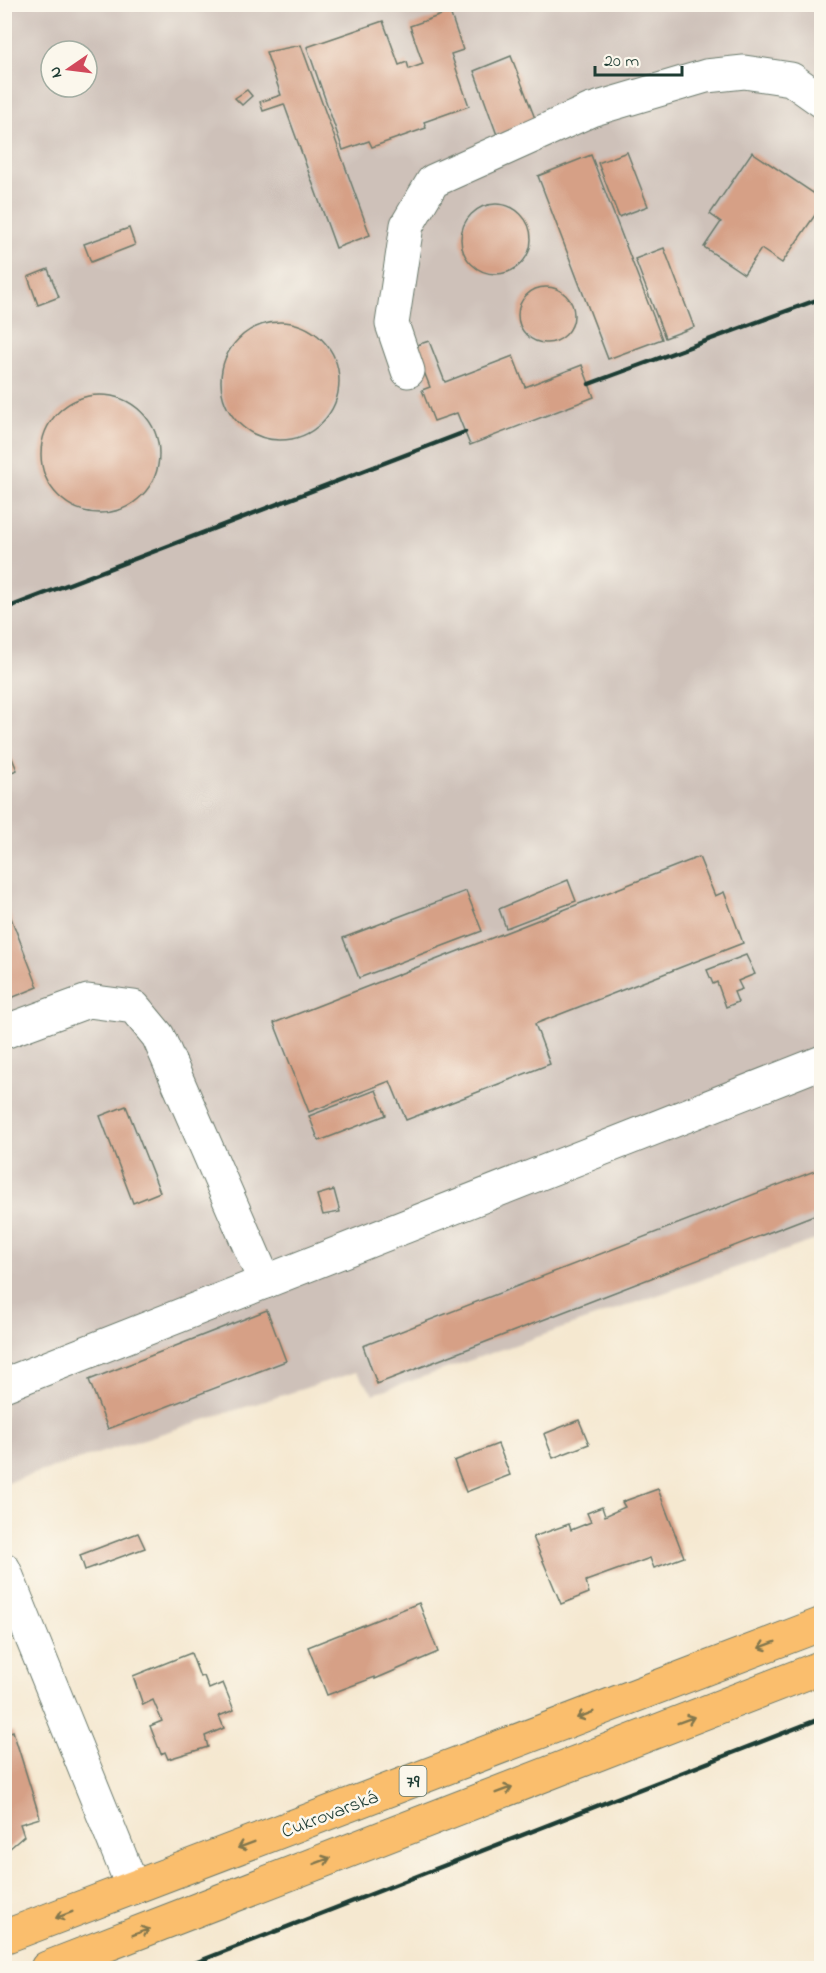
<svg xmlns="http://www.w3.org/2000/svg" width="826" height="1973" viewBox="0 0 826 1973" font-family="'Indie Flower',sans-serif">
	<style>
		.industrial { fill: #cec1b9; fill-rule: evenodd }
		.building { fill: #d6a086 }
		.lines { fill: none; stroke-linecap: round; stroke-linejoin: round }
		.minor-casing { stroke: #6a796b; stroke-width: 35 }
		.major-casing { stroke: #6a796b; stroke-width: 35 }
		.minor { stroke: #fff; stroke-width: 33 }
		.major { stroke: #fabe6d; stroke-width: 33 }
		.rail { stroke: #1f3d34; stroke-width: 4.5 }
		.oneway { stroke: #82774e }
		.labels { text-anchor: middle; stroke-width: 5; stroke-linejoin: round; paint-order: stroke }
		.shield { fill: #fbf7ec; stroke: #61756b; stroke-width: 1.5 }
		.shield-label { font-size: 18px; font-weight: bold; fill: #1f3d34 }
		.street-label { font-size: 20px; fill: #1f3d34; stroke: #fbf7ec }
	</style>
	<rect width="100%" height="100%" fill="#fbf7ec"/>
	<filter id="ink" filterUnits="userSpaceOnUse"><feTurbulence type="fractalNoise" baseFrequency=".0167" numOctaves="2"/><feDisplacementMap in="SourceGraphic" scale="12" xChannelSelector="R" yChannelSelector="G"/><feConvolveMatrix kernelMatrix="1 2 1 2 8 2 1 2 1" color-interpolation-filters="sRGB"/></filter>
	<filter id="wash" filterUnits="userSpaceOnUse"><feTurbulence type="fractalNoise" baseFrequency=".008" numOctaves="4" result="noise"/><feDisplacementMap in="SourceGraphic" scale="24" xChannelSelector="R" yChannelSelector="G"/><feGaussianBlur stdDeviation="1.35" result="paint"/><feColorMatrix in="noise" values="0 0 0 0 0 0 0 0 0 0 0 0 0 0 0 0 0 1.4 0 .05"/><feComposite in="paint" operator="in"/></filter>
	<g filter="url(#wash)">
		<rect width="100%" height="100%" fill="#f5e8d0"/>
		<path class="industrial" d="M5,5H821V1238L374,1394L356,1372L5,1483ZM51,51H87V87H51Z"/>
		<g id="blocks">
			<g class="building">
				<path d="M450,12L463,50L451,54L469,106L424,122L426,128L372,147L369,141L343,150L307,47L383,21L399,65L407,62L409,69L423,64L410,26Z"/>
				<path d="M301,45L370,235L336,248L284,104L263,111L260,102L281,95L266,52Z"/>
				<path d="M511,56L536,121L497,135L474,71Z"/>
				<path d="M247,90L252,96L242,105L235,98Z"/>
				<path d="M627,152L648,206L619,217L598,163Z"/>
				<path d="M752,152L822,199V205L782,263L761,249L744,274L704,247L721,222L710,214Z"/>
				<path d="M591,155L662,339L608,359L538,176Z"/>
				<circle cx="496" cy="239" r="35"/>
				<path d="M129,228L135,245L91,262L84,244Z"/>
				<path d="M664,248L694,327L665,338L635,259Z"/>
				<path d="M48,269L59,297L38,305L28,277Z"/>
				<circle cx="546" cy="315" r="28"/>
				<circle cx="280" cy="381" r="59"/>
				<path d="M429,341L445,382L513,356L525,387L582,365L594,397L470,445L457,413L434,421L422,390L430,387L414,346Z"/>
				<circle cx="100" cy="454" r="59"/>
				<path d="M4,739L17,770L4,775Z"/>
				<path d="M699,857L715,896L724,892L743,943L535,1024L550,1064L406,1120L390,1081L309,1112L274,1023Z"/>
				<path d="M568,880L576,901L506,928L499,909Z"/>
				<path d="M466,891L482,931L359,978L343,938Z"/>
				<path d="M4,900L38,987L4,1001Z"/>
				<path d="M746,955L755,974L738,981L742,989L734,992L738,1002L726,1007L717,982L713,984L707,970Z"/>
				<path d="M376,1090L386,1115L319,1141L309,1116Z"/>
				<path d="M126,1106L160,1192L133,1203L100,1116Z"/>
				<path d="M822,1168V1212L377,1384L363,1346Z"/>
				<path d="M334,1190L340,1212L323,1215L317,1195Z"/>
				<path d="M267,1310L286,1361L108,1429L89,1380Z"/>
				<path d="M579,1420L589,1444L553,1458L544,1434Z"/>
				<path d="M498,1444L510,1475L466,1492L454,1461Z"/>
				<path d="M658,1489L684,1557L654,1568L650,1558L586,1581L589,1593L561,1604L533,1537L569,1524L571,1530L591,1522L587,1513L602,1507L605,1516L625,1507L622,1502Z"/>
				<path d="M138,1533L145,1548L85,1570L80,1555Z"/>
				<path d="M419,1603L438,1652L375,1679V1677L327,1695L308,1647Z"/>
				<path d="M191,1653L200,1677L204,1676L209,1689L223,1683L234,1710L219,1716L224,1728L205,1736L208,1747L168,1759L165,1752L161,1754L150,1726L162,1721L153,1700L143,1705L133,1676Z"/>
				<path d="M13,1731L40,1818L20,1824L24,1836L9,1849L4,1848V1745L8,1744L5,1734Z"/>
			</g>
		</g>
	</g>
	<g filter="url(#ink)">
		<use href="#blocks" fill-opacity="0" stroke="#6a796b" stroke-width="1.5"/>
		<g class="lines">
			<g class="minor-casing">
				<g id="minor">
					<path d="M408,371L392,324L407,225L433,181L591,110L706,76L744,72L791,79L822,101"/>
					<path d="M4,1032L88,1001L134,1007L158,1036L265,1282"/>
					<path d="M4,1385L822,1062"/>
					<path d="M4,1569L133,1888"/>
				</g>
			</g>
			<g class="major-casing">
				<g id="major">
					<path d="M4,1937L822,1624"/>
					<path d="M47,1968L822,1667"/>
				</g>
			</g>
			<use href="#minor" class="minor"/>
			<use href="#major" class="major"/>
			<g class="rail">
				<path d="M589,384L822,298"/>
				<path d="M4,609L465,432"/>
				<path d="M182,1968L822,1718"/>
			</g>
		</g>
		<defs><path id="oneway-shaft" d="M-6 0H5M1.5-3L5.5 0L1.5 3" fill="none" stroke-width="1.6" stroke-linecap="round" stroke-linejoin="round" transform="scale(1.5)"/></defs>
		<g class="oneway">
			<use href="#oneway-shaft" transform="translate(767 1645) rotate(159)"/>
			<use href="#oneway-shaft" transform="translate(585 1715) rotate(159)"/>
			<use href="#oneway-shaft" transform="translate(686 1720) rotate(-21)"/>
			<use href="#oneway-shaft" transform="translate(504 1790) rotate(-21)"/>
			<use href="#oneway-shaft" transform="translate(246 1845) rotate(159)"/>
			<use href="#oneway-shaft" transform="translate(322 1861) rotate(-21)"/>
			<use href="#oneway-shaft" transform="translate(64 1915) rotate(159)"/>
			<use href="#oneway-shaft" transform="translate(141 1932) rotate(-21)"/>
		</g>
	</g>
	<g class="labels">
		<rect class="shield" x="399.5" y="1766" width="27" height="30" rx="4.5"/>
		<g class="shield-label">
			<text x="413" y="1787">79</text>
		</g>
		<g class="street-label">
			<text transform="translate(329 1813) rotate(-21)" y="7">Cukrovarská</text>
		</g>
	</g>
	<rect width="826" height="1973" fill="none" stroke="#fbf7ec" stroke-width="24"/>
	<g transform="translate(69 69) rotate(256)"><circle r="28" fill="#fbf7ec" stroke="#a3ada2" stroke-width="1.5"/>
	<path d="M0-4.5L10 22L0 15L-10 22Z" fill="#d1495b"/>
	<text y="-9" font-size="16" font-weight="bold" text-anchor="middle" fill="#1f3d34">N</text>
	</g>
	<path d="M595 66v9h87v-9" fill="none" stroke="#1f3d34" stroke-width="3"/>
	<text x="604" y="66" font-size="18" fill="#1f3d34" stroke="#fbf7ec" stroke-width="4.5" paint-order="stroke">20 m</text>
</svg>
